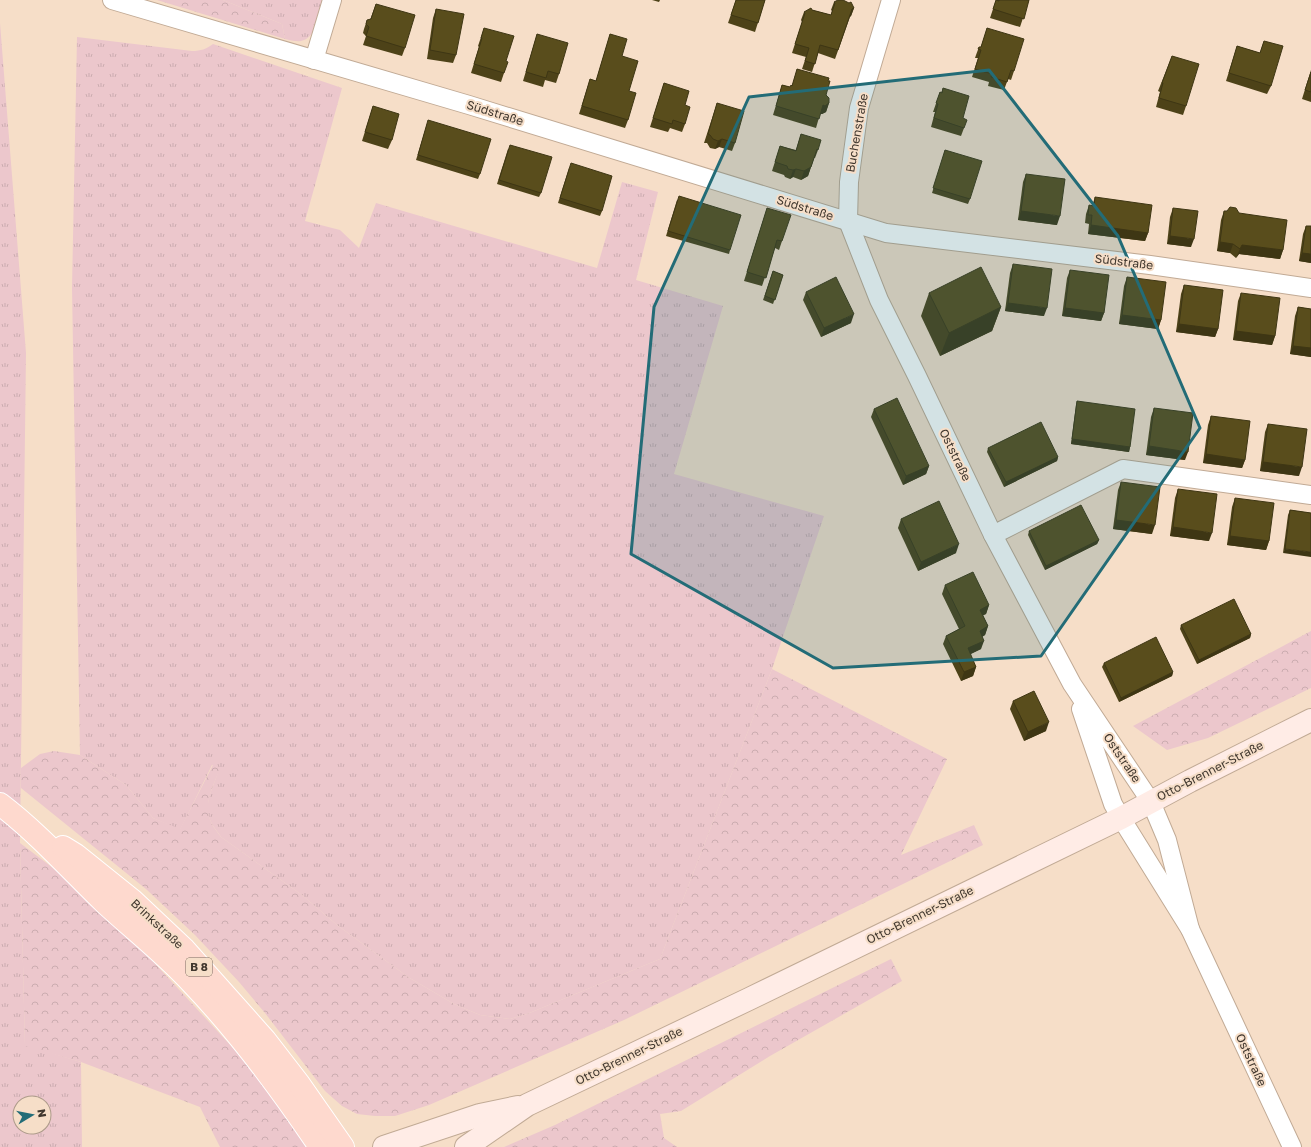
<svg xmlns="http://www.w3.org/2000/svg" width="1311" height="1147" viewBox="0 0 1311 1147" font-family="'Golos Text',sans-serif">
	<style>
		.grass { fill: url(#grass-tufts); fill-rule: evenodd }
		.forest { fill: url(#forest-crowns) }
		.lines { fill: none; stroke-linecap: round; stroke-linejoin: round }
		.street-casing { stroke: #c1aa95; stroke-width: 20 }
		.secondary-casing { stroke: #c1aa95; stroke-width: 24 }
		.primary-casing { stroke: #fff; stroke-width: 24 }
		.street { stroke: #fff; stroke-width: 18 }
		.secondary { stroke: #ffece6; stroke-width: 22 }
		.primary { stroke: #fed9ce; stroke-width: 22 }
		.wall { fill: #4d4218 }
		.shaded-wall { fill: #3e3614 }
		.building { fill: #594d1c; stroke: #3e3614 }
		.marked { fill: #236c77; fill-opacity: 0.2; stroke: #236c77; stroke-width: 3; stroke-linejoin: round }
		.labels { text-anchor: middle; stroke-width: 4; stroke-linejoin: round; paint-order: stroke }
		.shield { fill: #f6dec8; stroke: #77695c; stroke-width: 1 }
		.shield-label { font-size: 11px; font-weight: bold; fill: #40372e }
		.street-label { font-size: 12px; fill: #40372e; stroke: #f6dec8 }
	</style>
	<defs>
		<pattern id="grass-tufts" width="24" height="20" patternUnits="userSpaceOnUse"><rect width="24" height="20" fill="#ecc7cc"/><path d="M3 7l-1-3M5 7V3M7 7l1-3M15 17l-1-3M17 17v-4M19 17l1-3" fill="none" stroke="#cbacb0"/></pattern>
		<pattern id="forest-crowns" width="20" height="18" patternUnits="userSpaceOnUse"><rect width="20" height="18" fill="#ecc7cc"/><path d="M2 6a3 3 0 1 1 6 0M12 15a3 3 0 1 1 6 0" fill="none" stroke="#cbacb0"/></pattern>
	</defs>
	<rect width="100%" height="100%" fill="#f6dec8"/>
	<g class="grass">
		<path d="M223,0H327C322,12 315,39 301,41C296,42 290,40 285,39L282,24Z"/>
		<path d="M0,23L26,353L20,843L25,1045L81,1062L82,1147H0ZM20,1103H44V1127H20Z"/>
		<path d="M77,37L192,51C201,51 206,49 213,44L342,88L305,221L340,230L359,248L376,203L597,268L622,182L658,192L636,280L723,306L674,474L824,516L772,669L660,959L527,1014L510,1019L480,1015L454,1004L408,977L337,925L302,895L221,837C218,832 214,828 212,824C201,805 214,787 219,769L212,765L180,830L153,818L126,785L80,755L72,288Z"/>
	</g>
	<g class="forest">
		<path d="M157,0H223L282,24L285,39Z"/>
		<path d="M1311,631V688L1208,738L1167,750L1133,726Z"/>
		<path d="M772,669L947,759L901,855L974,825L983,845L624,1020L429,1105L395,1116H375L357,1114L342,1106L325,1091L265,1013L239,982L195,935L146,889L21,788V768L40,754L54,751L80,755L126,785L153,818L180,829L213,765L220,769C213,786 202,806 212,824C214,828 218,833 221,837L302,895L337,925L408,977L454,1004L480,1015L510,1019L527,1014L660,959Z"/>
		<path d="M20,843L98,902L245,1061L307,1147H220L200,1107L81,1062L25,1046Z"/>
		<path d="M891,959L902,981L770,1056L681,1111L660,1114L664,1138L677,1147H504L555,1125Z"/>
	</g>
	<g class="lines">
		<g class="street-casing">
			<g id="street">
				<path d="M112,0L469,105L886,233L1150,265L1311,288"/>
				<path d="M891,0L859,108L849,182L848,221L879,300L917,376L993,535L1072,684L1151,802L1167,840L1190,929"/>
				<path d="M314,60L332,0"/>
				<path d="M993,535L1123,469L1311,495"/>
				<path d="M1081,709L1113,804L1121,818L1190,929L1292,1147"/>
			</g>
		</g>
		<g class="secondary-casing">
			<g id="secondary">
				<path d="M384,1147L480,1115L518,1107"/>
				<path d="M466,1147L527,1105L749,999L1121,818L1190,781L1311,720"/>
			</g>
		</g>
		<g class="primary-casing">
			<g id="primary">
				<path d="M0,804C38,833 70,869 104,902C133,929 164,953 191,982C239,1032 281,1089 320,1147"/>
				<path d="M63,847L76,855L132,900L184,949L265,1040L299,1084L343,1147"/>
			</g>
		</g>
		<use href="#street" class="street"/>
		<use href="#secondary" class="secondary"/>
		<use href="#primary" class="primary"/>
	</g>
	<g class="wall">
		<path d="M652,0H660L659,2Z"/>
		<path d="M736,0H765L755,32L728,23Z"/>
		<path d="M996,0L998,1V0H1029L1020,27L990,18Z"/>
		<path d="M834,2L854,8L851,16L850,17L835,59L818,53L812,72L802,69L806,57L792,53L802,22L801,20L804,12L812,10L831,15L832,11L831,10Z"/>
		<path d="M376,4L405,48L402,56L363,45L366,36L363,33L364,29L367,20H370Z"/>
		<path d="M436,9L456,55L453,63L427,59L433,18Z"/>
		<path d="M484,28L506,61L504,73L501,82L471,73L479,47L478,46Z"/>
		<path d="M987,28L1014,71L1011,80L1008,79L1004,90L988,86L989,82L972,77L978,58H975L976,55L979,47H981Z"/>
		<path d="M537,34L559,74L556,83L545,80L543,87L523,81Z"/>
		<path d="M610,34L622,56L629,91L628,120L625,128L579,114L590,79L596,81Z"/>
		<path d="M1264,41L1271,86L1267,94L1226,81L1237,46L1260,53Z"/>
		<path d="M1172,56L1186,106L1183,115L1156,107L1160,92L1158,91Z"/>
		<path d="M797,69L828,81L826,95L829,103L826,112L822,114H820L816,128L773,115L782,85L790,87L792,86Z"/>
		<path d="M1311,70V102L1302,99Z"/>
		<path d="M664,83L685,105V124L682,132L670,128L668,132L650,127Z"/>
		<path d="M943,88L963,118L964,128L961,136L931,127L935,112H933L940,92L941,93Z"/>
		<path d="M717,103L735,143L732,151L719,147L715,149L710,148L707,143H704Z"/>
		<path d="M373,106L392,140L388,149L362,141Z"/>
		<path d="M427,124L480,174L478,179L416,160Z"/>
		<path d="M801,134L818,150L815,158H814L808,176L801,180L793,177L790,179L785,177L784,175L772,171L780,146L796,150Z"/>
		<path d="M508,149L541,193L539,197L497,184Z"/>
		<path d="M945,150L970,199L968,204L932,193Z"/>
		<path d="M569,168L602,211L600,216L558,203Z"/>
		<path d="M1026,174L1057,225L1018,220L1023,182Z"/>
		<path d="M1095,197L1148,233L1145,241L1088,234L1089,224L1085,223L1086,214L1089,205L1092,206Z"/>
		<path d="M677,200L730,250L729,254L666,236Z"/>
		<path d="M767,208L782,241L779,250L775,248L762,286L744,281Z"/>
		<path d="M1173,208L1191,247L1167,244L1170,217Z"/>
		<path d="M1224,211L1239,213L1283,250L1280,259L1239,254L1236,258L1230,253L1217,251L1221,220Z"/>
		<path d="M1306,226L1311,263L1299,261L1303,234Z"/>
		<path d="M1013,264L1044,316L1005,311L1010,273Z"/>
		<path d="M1070,270L1104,313L1101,321L1062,316L1067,278Z"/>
		<path d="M773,271L783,275L773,304L763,300Z"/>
		<path d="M1127,277L1161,320L1158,329L1119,324L1124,286Z"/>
		<path d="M1184,285L1218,329L1215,337L1176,332L1181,294Z"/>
		<path d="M806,292L851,323L821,337L803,300Z"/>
		<path d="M929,293L1001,307L992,331L940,356L921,316Z"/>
		<path d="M1241,293L1275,336L1272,345L1233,340L1238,301Z"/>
		<path d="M1298,307L1311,309V357L1290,354L1295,316Z"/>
		<path d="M1077,401L1130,447L1129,452L1071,444L1076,405Z"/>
		<path d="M1154,408L1185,460L1146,455L1151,417Z"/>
		<path d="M874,409L929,466L926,474L903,485L871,417Z"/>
		<path d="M1211,416L1245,460L1242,468L1203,463L1208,425Z"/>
		<path d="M1268,424L1299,476L1260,471L1265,432Z"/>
		<path d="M988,448L1058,457L1057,461L1004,487L987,452Z"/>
		<path d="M1121,482L1152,534L1113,529L1118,490Z"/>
		<path d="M1178,489L1209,541L1170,536L1175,498Z"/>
		<path d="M1235,498L1269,541L1266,550L1227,545L1232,507Z"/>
		<path d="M1290,510L1311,513L1283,553L1288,515Z"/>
		<path d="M901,519L956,553L918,571L898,528Z"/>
		<path d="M1029,531L1099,540L1097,544L1045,570L1028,535Z"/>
		<path d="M945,585L989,605L986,614L983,615L988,626L985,635L982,637L981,649L970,654L976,667L973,676L961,681L943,644L946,636L959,629L942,594Z"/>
		<path d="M1181,625L1251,634L1250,638L1197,664L1180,629Z"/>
		<path d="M1104,663L1173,672L1172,676L1119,702L1102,667Z"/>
		<path d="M1013,701L1046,731L1024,741L1010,709Z"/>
	</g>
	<g class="shaded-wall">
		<path d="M854,8L851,16L849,17L852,9Z"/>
		<path d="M829,103L826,112L822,114H820L823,105Z"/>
		<path d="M722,139L719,147L715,149L718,141Z"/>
		<path d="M811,167L808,176L801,180L804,171Z"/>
		<path d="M796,169L793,177L790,179L793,170Z"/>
		<path d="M1021,211L1060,216L1057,225L1018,220Z"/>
		<path d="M1091,225L1148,233L1145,241L1088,234Z"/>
		<path d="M1170,236L1194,239L1191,247L1167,244Z"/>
		<path d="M1220,242L1233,244L1230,253L1217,251Z"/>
		<path d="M1242,245L1283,250L1280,259L1239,254L1236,258L1240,249Z"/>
		<path d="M1302,253L1311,254V263L1299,261Z"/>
		<path d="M1008,303L1047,308L1044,316L1005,311Z"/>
		<path d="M1001,307L992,331L940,356L949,333Z"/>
		<path d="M1065,308L1104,313L1101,321L1062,316Z"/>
		<path d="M854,314L851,323L821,337L824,328Z"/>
		<path d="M1122,315L1161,320L1158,329L1119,324Z"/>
		<path d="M1179,324L1218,329L1215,337L1176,332Z"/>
		<path d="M1236,331L1275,336L1272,345L1233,340Z"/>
		<path d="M1293,346L1311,348V357L1290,354Z"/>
		<path d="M1072,439L1130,447L1129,452L1071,444Z"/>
		<path d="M1149,446L1188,452L1185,460L1146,455Z"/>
		<path d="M1206,454L1245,460L1242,468L1203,463Z"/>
		<path d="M1058,457L1057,461L1004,487L1006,482Z"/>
		<path d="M1263,462L1302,467L1299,476L1260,471Z"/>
		<path d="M929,466L926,474L903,485L906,476Z"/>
		<path d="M1116,520L1155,525L1152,534L1113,529Z"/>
		<path d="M1173,527L1212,533L1209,541L1170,536Z"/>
		<path d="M1230,536L1269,541L1266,550L1227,545Z"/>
		<path d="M1099,540L1097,544L1045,570L1046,566Z"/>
		<path d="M959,544L956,553L918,571L921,562Z"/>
		<path d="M1285,549L1311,552V557L1283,553Z"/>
		<path d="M989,605L986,614L977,618L980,610Z"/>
		<path d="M988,626L985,635L977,639L980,631Z"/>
		<path d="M1251,634L1250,638L1197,664L1199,660Z"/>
		<path d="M984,641L981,649L965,657L968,648Z"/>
		<path d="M976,667L973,676L961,681L964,672Z"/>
		<path d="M1173,672L1172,676L1119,702L1121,698Z"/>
		<path d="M1049,722L1046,731L1024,741L1028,732Z"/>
	</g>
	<g class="building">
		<path d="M736,0H765L758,23L731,15Z"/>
		<path d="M838,0H843L849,3L851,2L854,8L852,9L838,50L820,45L815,64L805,61L809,48L795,44L805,13L804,12L811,8L812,10L831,15L835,3L834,2Z"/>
		<path d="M996,0L999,1V0H1029L1024,19L993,9Z"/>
		<path d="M376,4L415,15L405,48L366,36L369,27L366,24L367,20L371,19Z"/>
		<path d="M436,9L464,14L456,55L430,50Z"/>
		<path d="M484,28L514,36L506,61L508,62L504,73L474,64L482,38H481Z"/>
		<path d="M987,28L1024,39L1014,71L1011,70L1007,82L991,77L992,74L975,69L981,50L978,49L979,47H981Z"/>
		<path d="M537,34L568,43L559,74L548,71L546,78L526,72Z"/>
		<path d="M610,34L627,39L622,56L638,61L629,91L636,93L628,120L582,106L590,79L596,81Z"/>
		<path d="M1264,41L1283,46L1271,86L1229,73L1237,46L1260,53Z"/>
		<path d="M1172,56L1199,64L1186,106L1159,98L1163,83H1162Z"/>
		<path d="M797,69L829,78L828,81H830L826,95L829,98V103L825,106L823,105L819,119L776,106L782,85L790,87L791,85L792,86Z"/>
		<path d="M1311,72V92L1305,90Z"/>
		<path d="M664,83L689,91L685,105L690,107L685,124L673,120L672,124L653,118Z"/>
		<path d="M943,88L969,96L963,118L967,120L964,128L934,118L938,104L936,103L940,92L942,93Z"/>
		<path d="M717,103L744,111L735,143L722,139L718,141L713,139L710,135L708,134Z"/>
		<path d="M373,106L399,114L392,140L365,132Z"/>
		<path d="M428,120L491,139L480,174L418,155Z"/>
		<path d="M801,134L821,140L818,150L817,149L811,167L804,171L796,169L793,170L788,169L787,166L775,162L780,146L796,151Z"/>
		<path d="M510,145L552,157L541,193L499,180Z"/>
		<path d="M945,150L982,161L970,199L933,188Z"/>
		<path d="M571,163L612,176L602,211L560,198Z"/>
		<path d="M1026,174L1065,179L1060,216L1021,211Z"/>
		<path d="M679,196L741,215L730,250L668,231Z"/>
		<path d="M1095,197L1152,205L1148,233L1091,225L1092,215H1088L1089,205L1094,206Z"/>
		<path d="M1230,207L1236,208L1239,213L1287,220L1283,250L1242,245L1240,249L1233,244L1220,242L1224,211H1227Z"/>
		<path d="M767,208L791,215L782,241L777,240L766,278L747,272Z"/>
		<path d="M1173,208L1198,211L1194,239L1170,236Z"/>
		<path d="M1306,226H1311V254L1302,253Z"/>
		<path d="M1013,264L1052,269L1047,308L1008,303Z"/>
		<path d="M981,267L1001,307L949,333L929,293Z"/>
		<path d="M1070,270L1109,275L1104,313L1065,308Z"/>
		<path d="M773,271L783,275L775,300L765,296Z"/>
		<path d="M836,277L854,314L824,328L806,292Z"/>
		<path d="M1127,277L1166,282L1161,320L1122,315Z"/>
		<path d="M1184,285L1223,290L1218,329L1179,324Z"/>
		<path d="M1241,293L1280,298L1275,336L1236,331Z"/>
		<path d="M1298,307L1311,309V348L1293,346Z"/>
		<path d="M897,398L929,466L906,476L874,409Z"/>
		<path d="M1077,401L1135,409L1130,447L1072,439Z"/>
		<path d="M1154,408L1193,413L1188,452L1149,446Z"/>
		<path d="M1211,416L1250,421L1245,460L1206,454Z"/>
		<path d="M1041,422L1058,457L1006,482L988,448Z"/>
		<path d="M1268,424L1307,429L1302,467L1263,462Z"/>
		<path d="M1121,482L1160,487L1155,525L1116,520Z"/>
		<path d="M1178,489L1217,494L1212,533L1173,527Z"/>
		<path d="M1235,498L1274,503L1269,541L1230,536Z"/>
		<path d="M939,501L959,544L921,562L901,519Z"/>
		<path d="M1081,505L1099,540L1046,566L1029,531Z"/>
		<path d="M1290,510L1311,513V552L1285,549Z"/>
		<path d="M973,572L989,605L980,610L988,626L980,631L984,641L968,648L976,667L964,672L946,636L965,626L945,585Z"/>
		<path d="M1234,599L1251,634L1199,660L1181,625Z"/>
		<path d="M1156,637L1173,672L1121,698L1104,663Z"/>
		<path d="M1034,691L1049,722L1028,732L1013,701Z"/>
	</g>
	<path class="marked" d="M989,70L1118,236L1200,428L1041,656L833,668L631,554L654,307L749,97Z"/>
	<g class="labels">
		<rect class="shield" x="186" y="958" width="26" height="18" rx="3"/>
		<g class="shield-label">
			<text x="199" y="971">B 8</text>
		</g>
		<g class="street-label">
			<text transform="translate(495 113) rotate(17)" y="4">Südstraße</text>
			<text transform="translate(857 133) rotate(-80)" y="4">Buchenstraße</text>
			<text transform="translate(805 208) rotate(17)" y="4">Südstraße</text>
			<text transform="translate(1124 262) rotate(7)" y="4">Südstraße</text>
			<text transform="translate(955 455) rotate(64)" y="4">Oststraße</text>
			<text transform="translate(1122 758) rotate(56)" y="4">Oststraße</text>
			<text transform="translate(1210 771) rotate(-27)" y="4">Otto-Brenner-Straße</text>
			<text transform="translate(920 915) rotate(-26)" y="4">Otto-Brenner-Straße</text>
			<text transform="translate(157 924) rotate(43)" y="4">Brinkstraße</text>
			<text transform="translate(629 1056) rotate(-26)" y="4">Otto-Brenner-Straße</text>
			<text transform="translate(1251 1060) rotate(65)" y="4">Oststraße</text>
		</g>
	</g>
	<g transform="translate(32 1115) rotate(80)"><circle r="19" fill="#f6dec8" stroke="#ad9b8a"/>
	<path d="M0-3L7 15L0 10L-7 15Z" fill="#236c77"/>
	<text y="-6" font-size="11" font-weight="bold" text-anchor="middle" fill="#40372e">N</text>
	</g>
</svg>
